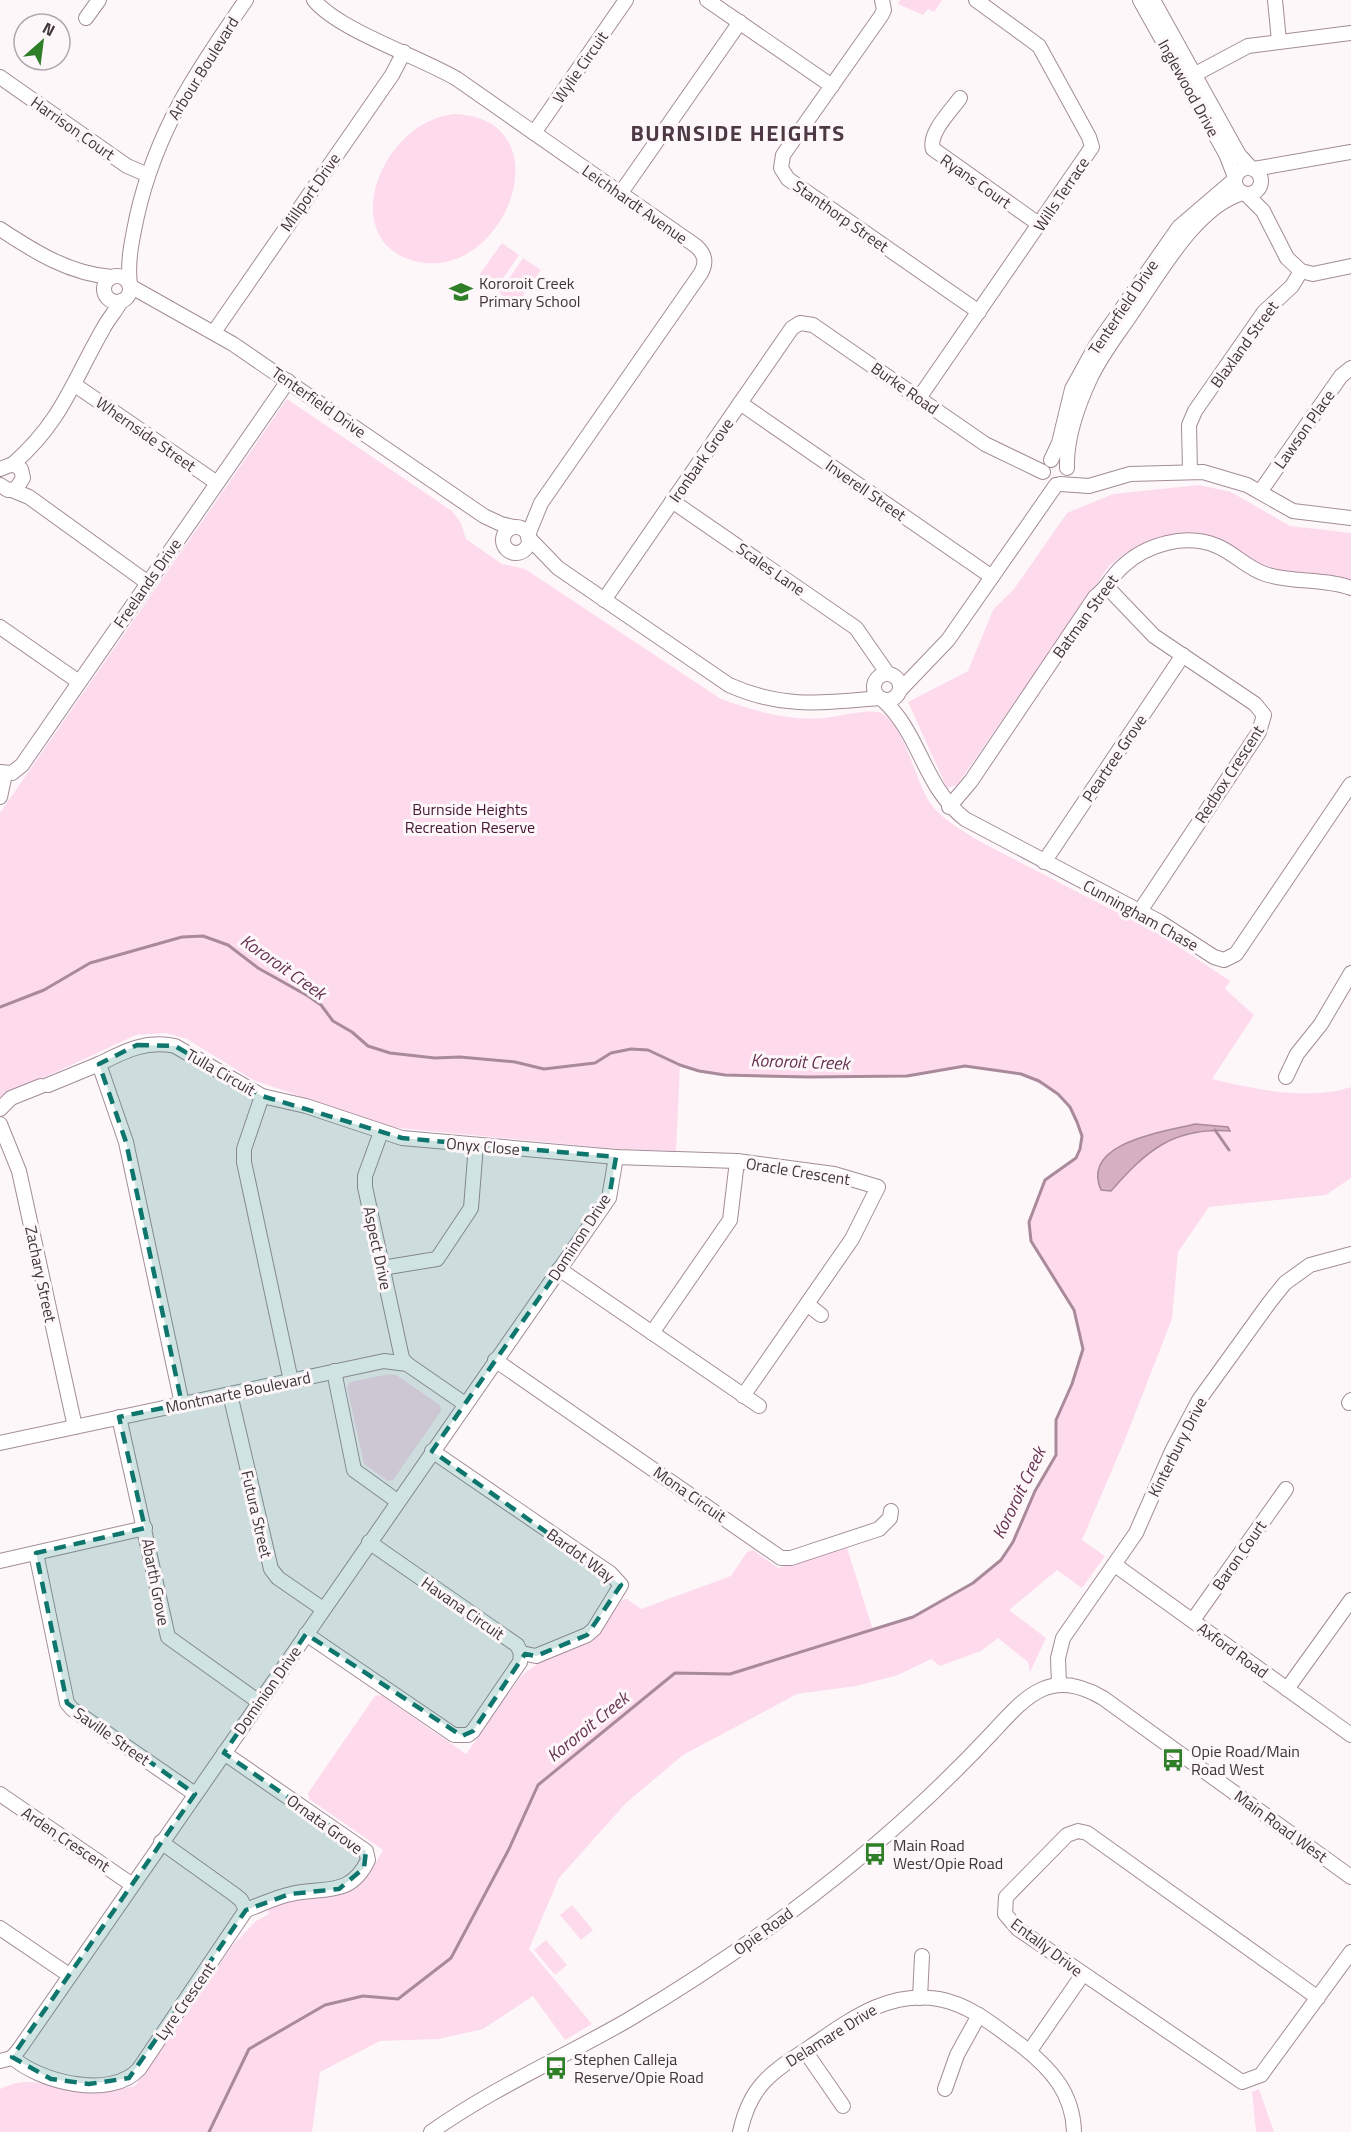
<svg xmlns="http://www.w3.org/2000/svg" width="1351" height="2132" viewBox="0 0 1351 2132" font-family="'Titillium Web',sans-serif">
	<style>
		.green { fill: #fddbed }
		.water { fill: #d6afc3; stroke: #a98a9a; stroke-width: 1.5 }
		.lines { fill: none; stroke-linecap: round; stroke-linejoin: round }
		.stream { stroke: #a98a9a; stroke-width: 3 }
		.minor-casing { stroke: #a38c98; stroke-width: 16 }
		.minor { stroke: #fff; stroke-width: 14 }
		.marked { fill: #0f766e; fill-opacity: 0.2; stroke: #0f766e; stroke-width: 4.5; stroke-dasharray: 12 8; stroke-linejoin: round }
		.labels { text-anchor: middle; stroke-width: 6; stroke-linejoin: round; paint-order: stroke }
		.street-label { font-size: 16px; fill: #40353b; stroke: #fdf7fa }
		.poi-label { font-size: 16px; fill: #40353b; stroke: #fdf7fa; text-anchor: start }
		.park-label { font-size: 16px; fill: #471734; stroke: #fdf7fa }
		.water-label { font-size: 18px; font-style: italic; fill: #673452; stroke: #fdf7fa }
		.district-label { font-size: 22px; font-weight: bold; letter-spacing: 1.5px; fill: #4d3943; stroke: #fdf7fa }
	</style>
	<rect width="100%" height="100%" fill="#fdf7fa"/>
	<g class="green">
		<path d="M900,0H942L934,12L928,9L923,15L898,4Z"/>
		<path d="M454,114C563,118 510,271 426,263C333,253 375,123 454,114Z"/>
		<path d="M502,243L519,255L495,290L477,278Z"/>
		<path d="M523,258L541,270L516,305L499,293Z"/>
		<path d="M287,399L452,511L461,523L466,539L502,564L525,569L721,699C754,711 789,721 824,718C838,717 873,707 883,714C905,728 915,780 930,803C941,819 961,829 977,840L1163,936L1230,981L1225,989L1254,1015L1212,1079C1253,1089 1309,1101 1351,1087V1178L1326,1195L1209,1207L1178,1252L1172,1319L1124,1442L1082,1540L1105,1556L1082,1588L1057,1570L1009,1610L1046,1638L1030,1672L1028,1662L998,1638L981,1651L940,1666L931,1659L898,1675L856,1686L797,1694L683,1755L626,1803L559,1878L529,1949L592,2024L565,2040L533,1996L483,2029L438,2039L380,2041L320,2072L312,2132H0V2089C33,2073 49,2089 83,2091C101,2092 118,2090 135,2086L233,1945L256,1921L269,1914L267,1908C293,1898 341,1898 358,1885C369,1877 376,1862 383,1850L309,1799L308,1793L375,1696L381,1695L466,1754L521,1676L537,1664L596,1637L622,1600L627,1599L641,1609L731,1576L747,1552L753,1550L778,1568L847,1548L873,1630L913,1617L961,1591L1001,1560L1013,1542L1035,1491L1056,1455V1420L1072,1384L1083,1349L1074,1310L1031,1241L1029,1222L1045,1180L1076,1158L1082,1135L1070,1107L1058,1094L1021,1074L965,1066L907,1076L809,1077L725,1075L680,1066L676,1151L618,1149L388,1127L253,1080L187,1039L165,1033L136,1035L0,1098V813Z"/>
		<path d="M1199,485L1231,492L1290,526L1351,533V584C1323,580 1292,578 1265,569C1198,547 1174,511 1109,566L957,785L947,788L908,702L968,671L993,610L1014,589L1067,513L1113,494Z"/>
		<path d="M389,1374L396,1375L440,1405L441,1411L393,1480L388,1481L364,1464L347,1387L350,1382Z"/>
		<path d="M572,1905L593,1930L581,1940L560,1915Z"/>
		<path d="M546,1940L567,1965L555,1975L534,1950Z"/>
		<path d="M1259,2089L1274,2132H1256L1252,2092Z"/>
	</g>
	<path class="water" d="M1195,1124L1228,1127L1230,1131C1173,1127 1146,1151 1111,1191L1101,1190C1080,1142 1165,1132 1195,1124Z"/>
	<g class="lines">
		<g class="stream">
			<path d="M0,1007L44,990L90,963L182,937L203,936L228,945L258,968L308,996L321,1005L333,1021L352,1032L368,1046L390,1053L435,1058L460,1057L515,1062L544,1069L595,1063L611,1053L631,1049L648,1050L680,1065L699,1071L725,1075L809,1077L907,1076L965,1066L1021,1074L1039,1081L1058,1094L1070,1107L1077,1122L1082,1136L1080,1149L1076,1158L1045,1180L1029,1222L1031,1241L1074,1310L1083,1349L1072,1384L1056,1420V1455L1035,1491L1013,1542L1001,1560L973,1583L913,1617L730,1674L675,1673L538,1785L509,1849L451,1958L398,1999L363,1996L325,2005L249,2049L209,2132"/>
			<path d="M1215,1130L1229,1150"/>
		</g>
		<g class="minor-casing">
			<g id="minor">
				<path d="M314,0C338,30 420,57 457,79L696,246C705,254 707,262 701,273L541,503L528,535"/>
				<path d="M707,0L832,86"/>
				<path d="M882,0L884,10L881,16L783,155L781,168L788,179L979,312"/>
				<path d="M1140,0L1226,154L1235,177"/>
				<path d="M1153,0L1239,155L1251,168"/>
				<path d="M1275,0L1279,41"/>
				<path d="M86,18L99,0"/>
				<path d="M0,77L127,166L148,175"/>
				<path d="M1188,78L1248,46L1351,33"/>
				<path d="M960,98C951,111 928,133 933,149L1040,225"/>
				<path d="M534,133L626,0"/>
				<circle cx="1248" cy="181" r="13"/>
				<path d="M1254,169L1351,152"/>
				<path d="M620,194L740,22"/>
				<path d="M1246,194L1263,211L1287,258L1301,271L1313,274L1351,266"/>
				<path d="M0,229C35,252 70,274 112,277"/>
				<circle cx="117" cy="289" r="13"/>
				<path d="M130,285C127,261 132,240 137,216C156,131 197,70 246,0"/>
				<path d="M130,286L233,344L484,516L501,524L514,527"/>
				<path d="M214,332L392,75L404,52"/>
				<path d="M75,385L217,483"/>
				<path d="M919,398L1092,147L1089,137L1039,46L976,0"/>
				<path d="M740,403L992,577"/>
				<path d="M1051,460L1059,443L1072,389L1095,347L1179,227L1235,179"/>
				<path d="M13,464C62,421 72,383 103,329C108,319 116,311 121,301"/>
				<path d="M1067,468C1066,439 1078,405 1090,379C1101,355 1118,334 1132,313C1159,275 1196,206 1243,193"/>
				<path d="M0,469L13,464L21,469L23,478L16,489L8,490L0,485"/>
				<path d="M1190,472L1189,425L1195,411L1264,312L1292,286L1301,271"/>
				<path d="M1060,484L1089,486L1130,474L1203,472L1247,485L1293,511L1351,518"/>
				<path d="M12,490L29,497L148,583"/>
				<path d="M1260,492L1341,376L1351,368"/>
				<path d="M672,501L856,628L888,674"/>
				<circle cx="516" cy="540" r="13"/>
				<path d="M528,537L558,568L729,685C783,709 823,703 879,698"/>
				<path d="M1108,588L1154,636L1255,704L1264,715L1259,732L1140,911"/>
				<path d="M604,600L792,328L800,323L813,325L985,444L1043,472"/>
				<path d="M0,627L79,682"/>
				<circle cx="887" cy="687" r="13"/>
				<path d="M900,690L948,640L1056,485"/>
				<path d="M883,700C921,735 923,786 965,819L1160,922L1214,957L1224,960L1236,954L1351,784"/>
				<path d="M0,772L12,773L22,765L288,381"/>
				<path d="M0,797L5,774"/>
				<path d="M949,807L971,781L1095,597C1109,586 1111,577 1122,567C1146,544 1186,533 1217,546C1234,553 1247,568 1265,574C1292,583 1324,578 1351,588"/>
				<path d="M1044,862L1183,655"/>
				<path d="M1286,1077L1297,1054L1321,1024L1351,973"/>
				<path d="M48,1085L99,1064"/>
				<path d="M262,1096L306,1106L402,1138L616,1157L674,1159"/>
				<path d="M0,1109L11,1098L41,1086"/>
				<path d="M0,1124L19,1171L75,1427"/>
				<path d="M381,1132L365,1176V1187L402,1358L407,1364"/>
				<path d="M677,1159L737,1161"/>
				<path d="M382,1268L437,1259L471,1208L476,1145"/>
				<path d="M559,1269L759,1406"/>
				<path d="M807,1304L821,1315"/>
				<path d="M652,1333L730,1220L737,1161L834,1174L878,1187L852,1239L743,1396"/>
				<path d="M495,1360L781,1558H791L879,1529L890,1518L891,1511"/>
				<path d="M334,1371L354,1470L397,1501"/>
				<path d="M230,1394L271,1569L278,1578L323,1609"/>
				<path d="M1349,1403L1351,1400"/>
				<path d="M182,1404L126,1142L99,1064C125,1051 145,1040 175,1046L262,1096L244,1149V1162L291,1381"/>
				<path d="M119,1417L168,1637L259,1702"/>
				<path d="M0,1443L384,1361L407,1364L465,1404"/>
				<path d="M432,1451L610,1573L621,1585L594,1629L587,1635L536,1656L521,1653"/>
				<path d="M36,1553L67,1703L72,1709L195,1794"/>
				<path d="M0,1561L145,1528"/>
				<path d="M1115,1565L1351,1735"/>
				<path d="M1193,1620L1286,1489"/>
				<path d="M306,1634L454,1735H468L473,1731L520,1662L521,1653L517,1645L369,1542"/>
				<path d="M1059,1684L1058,1658L1063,1638L1136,1533L1172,1451L1199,1400L1269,1303L1285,1283L1310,1265L1351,1254"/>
				<path d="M1287,1689L1351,1600"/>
				<path d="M224,1753L366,1851L368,1860C350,1898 324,1886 291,1894C276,1897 260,1905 246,1910"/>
				<path d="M0,1794L131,1884"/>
				<path d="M0,1928L69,1975"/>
				<path d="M920,1998L922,1956"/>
				<path d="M1318,1998L1087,1833L1078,1831L1067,1835L1006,1897L1005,1914L1018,1929L1242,2082L1261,2075L1351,1952"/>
				<path d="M805,2051L843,2106"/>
				<path d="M1029,2052L1083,1974"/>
				<path d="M12,2057C39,2082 111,2100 139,2069L246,1910L241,1900L235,1895L161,1842"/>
				<path d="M0,2061L12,2058L20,2048L609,1198L616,1157"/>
				<path d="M945,2089L957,2055L979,2015"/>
				<path d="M431,2132C493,2088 562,2058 628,2020C761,1941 887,1846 993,1732C1028,1694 1051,1668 1103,1698L1351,1877"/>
				<path d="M740,2132C744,2114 750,2097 763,2083C776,2068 794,2058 810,2047C850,2020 888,1990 939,1999C971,2005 996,2027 1022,2046C1051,2069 1073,2093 1074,2132"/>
			</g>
		</g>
		<use href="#minor" class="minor"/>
	</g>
	<path class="marked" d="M137,1045L175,1046L262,1096L402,1138L616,1157L609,1198L432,1451L621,1585L587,1635L536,1656L525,1654L473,1731L462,1736L306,1634L224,1753L366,1851L364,1868L339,1889L290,1894L246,1910L129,2078L89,2084L51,2079L12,2057L195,1794L67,1703L36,1553L145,1528L119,1417L182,1404L126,1142L99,1064Z"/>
	<defs>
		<g id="school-bare" transform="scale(1.8)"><path d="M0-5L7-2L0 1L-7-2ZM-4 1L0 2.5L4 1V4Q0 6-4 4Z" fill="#2f7e28" stroke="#fdf7fa" stroke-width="2.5" paint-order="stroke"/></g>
		<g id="bus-bare" transform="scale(1.8)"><path d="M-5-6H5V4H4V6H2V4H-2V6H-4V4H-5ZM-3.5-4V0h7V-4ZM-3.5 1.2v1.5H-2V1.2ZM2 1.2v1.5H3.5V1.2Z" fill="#2f7e28" stroke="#fdf7fa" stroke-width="2.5" paint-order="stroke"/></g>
	</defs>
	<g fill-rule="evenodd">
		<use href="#school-bare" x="461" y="292"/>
		<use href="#bus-bare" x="1173" y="1760"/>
		<use href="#bus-bare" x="875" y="1854"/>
		<use href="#bus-bare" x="556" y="2068"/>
	</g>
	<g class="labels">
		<g class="street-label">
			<text transform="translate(580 67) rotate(-55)" y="6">Wylie Circuit</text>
			<text transform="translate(203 68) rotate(-58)" y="6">Arbour Boulevard</text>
			<text transform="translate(1189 88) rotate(61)" y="6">Inglewood Drive</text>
			<text transform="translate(73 128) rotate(35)" y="6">Harrison Court</text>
			<text transform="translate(976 181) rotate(35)" y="6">Ryans Court</text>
			<text transform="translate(310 192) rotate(-55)" y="6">Millport Drive</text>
			<text transform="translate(1061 194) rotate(-56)" y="6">Wills Terrace</text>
			<text transform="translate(635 204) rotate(35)" y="6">Leichhardt Avenue</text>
			<text transform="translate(841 216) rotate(35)" y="6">Stanthorp Street</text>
			<text transform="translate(1123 307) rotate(-56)" y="6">Tenterfield Drive</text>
			<text transform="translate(1244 344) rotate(-54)" y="6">Blaxland Street</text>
			<text transform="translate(905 388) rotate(35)" y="6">Burke Road</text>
			<text transform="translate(319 402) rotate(35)" y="6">Tenterfield Drive</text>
			<text transform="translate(1304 429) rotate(-55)" y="6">Lawson Place</text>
			<text transform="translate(146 434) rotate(35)" y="6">Whernside Street</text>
			<text transform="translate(701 460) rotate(-55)" y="6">Ironbark Grove</text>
			<text transform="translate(866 490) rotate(35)" y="6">Inverell Street</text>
			<text transform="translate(771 569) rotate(35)" y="6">Scales Lane</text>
			<text transform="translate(147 583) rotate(-55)" y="6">Freelands Drive</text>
			<text transform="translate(1085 616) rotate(-54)" y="6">Batman Street</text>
			<text transform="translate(1114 758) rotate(-56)" y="6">Peartree Grove</text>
			<text transform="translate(1229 774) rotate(-57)" y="6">Redbox Crescent</text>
			<text transform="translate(1141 915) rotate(29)" y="6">Cunningham Chase</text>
			<text transform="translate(221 1072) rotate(30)" y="6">Tulla Circuit</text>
			<text transform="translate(483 1146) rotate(5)" y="6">Onyx Close</text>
			<text transform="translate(798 1171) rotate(9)" y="6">Oracle Crescent</text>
			<text transform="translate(579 1237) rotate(-57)" y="6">Dominon Drive</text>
			<text transform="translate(378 1248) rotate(78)" y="6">Aspect Drive</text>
			<text transform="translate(41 1274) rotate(78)" y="6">Zachary Street</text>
			<text transform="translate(238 1392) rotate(-12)" y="6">Montmarte Boulevard</text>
			<text transform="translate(1177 1447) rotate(-63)" y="6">Kinterbury Drive</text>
			<text transform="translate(690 1494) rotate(35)" y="6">Mona Circuit</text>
			<text transform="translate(257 1514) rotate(77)" y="6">Futura Street</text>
			<text transform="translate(581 1555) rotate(36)" y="6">Bardot Way</text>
			<text transform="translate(1239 1555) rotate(-55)" y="6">Baron Court</text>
			<text transform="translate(156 1582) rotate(79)" y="6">Abarth Grove</text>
			<text transform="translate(463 1608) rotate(35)" y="6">Havana Circuit</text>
			<text transform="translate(1233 1650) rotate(36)" y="6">Axford Road</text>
			<text transform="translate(267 1690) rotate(-55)" y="6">Dominion Drive</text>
			<text transform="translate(112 1736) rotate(35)" y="6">Saville Street</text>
			<text transform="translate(325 1824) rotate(36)" y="6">Ornata Grove</text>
			<text transform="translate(1281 1826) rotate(36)" y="6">Main Road West</text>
			<text transform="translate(66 1839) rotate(34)" y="6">Arden Crescent</text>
			<text transform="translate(763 1931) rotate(-36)" y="6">Opie Road</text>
			<text transform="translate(1047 1947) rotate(37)" y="6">Entally Drive</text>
			<text transform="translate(185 2001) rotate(-55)" y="6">Lyre Crescent</text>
			<text transform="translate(831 2035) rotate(-32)" y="6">Delamare Drive</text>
		</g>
		<g class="poi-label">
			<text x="479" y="289">Kororoit Creek<tspan x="479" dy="18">Primary School</tspan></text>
			<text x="1191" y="1757">Opie Road/Main<tspan x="1191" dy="18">Road West</tspan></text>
			<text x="893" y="1851">Main Road<tspan x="893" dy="18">West/Opie Road</tspan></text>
			<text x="574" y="2065">Stephen Calleja<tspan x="574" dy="18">Reserve/Opie Road</tspan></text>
		</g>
		<g class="park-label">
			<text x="470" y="815">Burnside Heights<tspan x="470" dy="18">Recreation Reserve</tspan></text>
		</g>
		<g class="water-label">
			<text transform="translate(283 967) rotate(35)" y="6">Kororoit Creek</text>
			<text transform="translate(800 1062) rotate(2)" y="6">Kororoit Creek</text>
			<text transform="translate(1019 1493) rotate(-64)" y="6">Kororoit Creek</text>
			<text transform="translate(588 1727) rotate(-39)" y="6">Kororoit Creek</text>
		</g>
		<g class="district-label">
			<text x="738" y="141">BURNSIDE HEIGHTS</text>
		</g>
	</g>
	<g transform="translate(42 42) rotate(28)"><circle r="28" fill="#fdf7fa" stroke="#b1a9ae" stroke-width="1.5"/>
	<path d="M0-4.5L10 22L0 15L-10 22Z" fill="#2f7e28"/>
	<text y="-9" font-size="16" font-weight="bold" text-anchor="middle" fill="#40353b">N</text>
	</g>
</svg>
